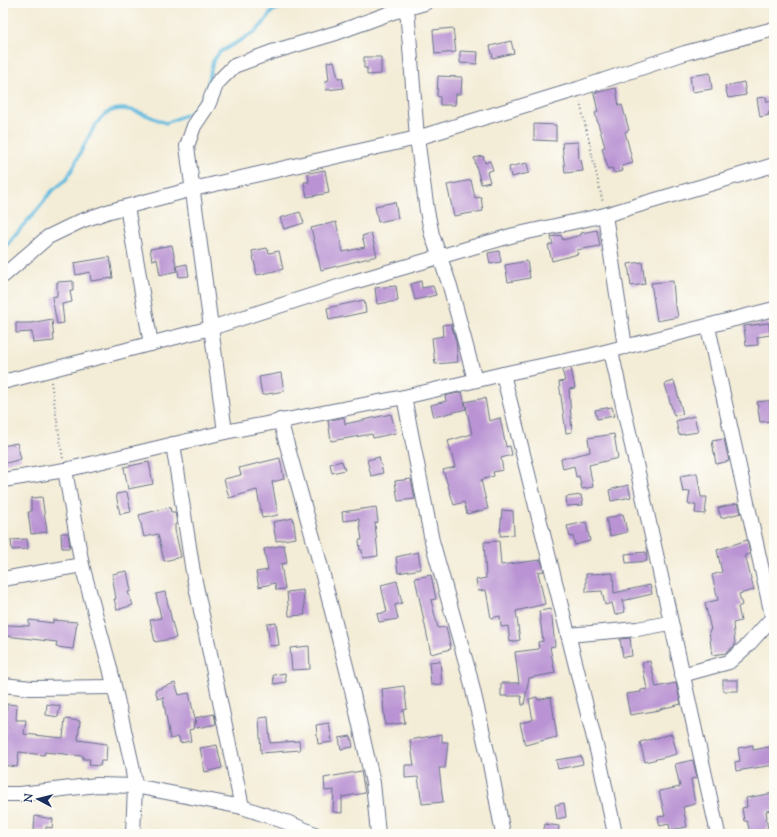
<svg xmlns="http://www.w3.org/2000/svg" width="777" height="837" viewBox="0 0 777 837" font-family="'Sorts Mill Goudy',serif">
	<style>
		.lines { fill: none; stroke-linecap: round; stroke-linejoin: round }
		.stream { stroke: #61badf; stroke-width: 3.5 }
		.building { fill: #b993d3 }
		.minor-casing { stroke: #677188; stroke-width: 16 }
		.path { stroke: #677188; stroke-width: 2; stroke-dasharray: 1 3; stroke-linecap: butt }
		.minor { stroke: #fff; stroke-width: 14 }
	</style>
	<rect width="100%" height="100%" fill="#fdfcf7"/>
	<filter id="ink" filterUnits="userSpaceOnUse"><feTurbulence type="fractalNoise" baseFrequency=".025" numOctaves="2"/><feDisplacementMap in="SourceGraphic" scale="8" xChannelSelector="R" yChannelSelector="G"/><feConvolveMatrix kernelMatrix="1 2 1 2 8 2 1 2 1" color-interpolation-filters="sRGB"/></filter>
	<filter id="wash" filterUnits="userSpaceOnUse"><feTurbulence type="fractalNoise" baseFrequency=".012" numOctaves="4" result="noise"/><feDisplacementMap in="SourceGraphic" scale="16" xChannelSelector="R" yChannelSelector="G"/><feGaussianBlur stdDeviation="0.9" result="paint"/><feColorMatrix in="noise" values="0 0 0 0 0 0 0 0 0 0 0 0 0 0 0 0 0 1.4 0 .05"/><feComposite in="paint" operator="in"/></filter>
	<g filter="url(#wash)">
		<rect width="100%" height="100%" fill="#f3ecd6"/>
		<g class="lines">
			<path class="stream" d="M3,252C12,235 25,224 38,209C43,204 46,198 51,192C56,187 63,184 67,178C78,162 91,123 107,113C125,102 149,117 166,123L192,112L206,93L213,61L220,52L255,32L263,24L272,11L285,6L316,3"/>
		</g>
		<g id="blocks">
			<g class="building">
				<path d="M453,28L456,52L435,54L433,30Z"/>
				<path d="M511,41L514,53L493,58L490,46Z"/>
				<path d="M460,51L478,52L477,64L460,63Z"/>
				<path d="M364,57H381V74L367,75V68H364Z"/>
				<path d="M334,61L338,78H342L344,88L326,90L325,81L329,80L327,62Z"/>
				<path d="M710,73L712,89L692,92L690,76Z"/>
				<path d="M438,76L462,77L461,94H456L455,105H440V97L437,96Z"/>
				<path d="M744,82L746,95L728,98L725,86Z"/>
				<path d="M616,88L619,106L622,105L629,130L625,132L633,163L622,166L623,171L614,173L612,168L608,169L602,148L605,147L595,113L598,112L594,93Z"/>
				<path d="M766,97L767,102L774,100V111L768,112L769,115L760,117L757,98Z"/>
				<path d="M534,124L556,125V141L534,140Z"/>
				<path d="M578,142L579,161L581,160L583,171L565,173L562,143Z"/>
				<path d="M483,156L485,163L490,161L493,170L487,172L490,182L481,184L474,158Z"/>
				<path d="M527,163L529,173L511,177L509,167Z"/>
				<path d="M325,170L329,193L307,197L304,182H309L308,173Z"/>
				<path d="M471,180L475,198L481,197L483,211L454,216L447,185Z"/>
				<path d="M395,202L398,218L378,222L375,206Z"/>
				<path d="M300,212L304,223L284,229L280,218Z"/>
				<path d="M336,222L343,252L365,247L362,236L371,233L377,256L321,270L311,228Z"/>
				<path d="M597,230L600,246L577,250L578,254L552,261L548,245L553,244L551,237L561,235L563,240L581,235V233Z"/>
				<path d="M172,245L177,271L160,275L157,259L152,260L150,249Z"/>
				<path d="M267,248L269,253L279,251L283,269L257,275L252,251Z"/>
				<path d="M499,251L501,262L490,264L488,253Z"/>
				<path d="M110,257L113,278L91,281L90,272L76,275L74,263Z"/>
				<path d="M527,261L530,278L508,282L505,265Z"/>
				<path d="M642,262L645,284L631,286L628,264Z"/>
				<path d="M187,264L189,276L179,277L177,266Z"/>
				<path d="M73,281V291H70L72,302L62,304L64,323L57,324L52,297L57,296V282Z"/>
				<path d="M421,281L422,288L433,286L436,295L415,300L411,284Z"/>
				<path d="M673,281L675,306H676L678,317L657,321L651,283Z"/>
				<path d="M396,286L398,301L377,304L375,288Z"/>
				<path d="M364,300L366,312L329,320L327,308Z"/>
				<path d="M52,319L54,341L33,343L32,332L16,333V323H31Z"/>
				<path d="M769,323L770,335L757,337L758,345L746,346L744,326Z"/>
				<path d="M451,324L456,341L458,362L435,364L432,338L443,336L442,325Z"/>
				<path d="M571,368L575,388L569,389L572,432L566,433L559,382L565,381L562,370Z"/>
				<path d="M281,373L284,391L262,395L259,377Z"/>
				<path d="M674,381L683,414L674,416L665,384Z"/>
				<path d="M462,392L466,409L434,417L431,405L446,401L445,396Z"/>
				<path d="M485,398L489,421L500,418L506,447L510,446L512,455L501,458L503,470L493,472L494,476L481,480L488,509L467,514L464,502L454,505L443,470L455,467L448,441L472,434L465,402Z"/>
				<path d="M774,400V421L760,422L757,402Z"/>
				<path d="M612,407L614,416L597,419L595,410Z"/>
				<path d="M391,414L396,433L373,438L372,434L331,441L328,421L344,417L345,424Z"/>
				<path d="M694,416L698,432L679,435L676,421Z"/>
				<path d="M614,434L618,458L589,465L593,487L582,489L579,476L576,477L574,466L563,469L561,459L590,452L588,438Z"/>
				<path d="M724,439L729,461L716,464L712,441Z"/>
				<path d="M17,443L21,459L3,464V446Z"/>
				<path d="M379,457L383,473L371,476L367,460Z"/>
				<path d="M280,458L284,479L272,482L278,515L262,518L257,490L229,498L224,479L241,475L239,468Z"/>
				<path d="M342,461L345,470L332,473L330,464Z"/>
				<path d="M149,462L153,484L128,489L124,467Z"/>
				<path d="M697,473L701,497H707L705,514L695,513L696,505L688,504L690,491L683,492L680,476Z"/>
				<path d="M411,479L415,499L398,501L395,481Z"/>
				<path d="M628,485L631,497L611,501L609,490Z"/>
				<path d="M127,492L131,512L120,514L116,494Z"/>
				<path d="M581,495L583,505L567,506L566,497Z"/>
				<path d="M42,497L47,532L31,534L28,512H31V498Z"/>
				<path d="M738,503L741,513L721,518L718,508Z"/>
				<path d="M170,507L171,512H175L177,524H175V530L181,557L164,561L158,534L144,537L139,515Z"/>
				<path d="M376,507L378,522L375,523L378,556L363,558L362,550H360L359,540H362L359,519L343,521L342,512Z"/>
				<path d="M502,510L513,511L514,535L500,536Z"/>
				<path d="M623,514L627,532L610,536L606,519Z"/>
				<path d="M293,518L296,538L276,541L273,522Z"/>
				<path d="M586,522L590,541L575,545L573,536L570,537L567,526Z"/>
				<path d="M61,533H68L70,548H62Z"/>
				<path d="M27,539L28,549L12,550L11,540Z"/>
				<path d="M747,540L750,554L745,555L754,590L739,594L742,605L738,607L741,621L733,623L735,645L726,653L712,655L709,631L711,630L705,603L718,600L712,575L722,572L717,550Z"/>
				<path d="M499,541L501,565L541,560L544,571L538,572L545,604L516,611L520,640L510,642L508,626L501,627L500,616L491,618L486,590L478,591L476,580L486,578L484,542Z"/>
				<path d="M284,545L287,563L281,564L285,589L276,590L275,583L259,587L256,572L268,570L264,549Z"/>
				<path d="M418,552L421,569L398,573L396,557Z"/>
				<path d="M646,552L647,561L626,563L625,554Z"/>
				<path d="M127,571L131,591L128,592L133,605L117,610L114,599H116L112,574Z"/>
				<path d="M613,573L614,593L650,585L652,594L622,601L625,612L615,615L612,603L605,605L602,591L586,592V574Z"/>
				<path d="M431,575L436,599L431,600L438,628L446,627L451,649L431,654L415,578Z"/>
				<path d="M397,581L402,603L395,605L398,619L379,622L377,614L387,612L381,585Z"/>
				<path d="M303,590L305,615L289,616L287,592Z"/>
				<path d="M165,592L176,638L155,642L150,620L161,618L156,594Z"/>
				<path d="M551,609L555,646L550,647L555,673L529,678L524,705H522L521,696H501V683H519L515,652L539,649L538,642L543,641L539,611Z"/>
				<path d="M29,620L53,623V620L77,622L73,649L56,647L57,642L6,636L7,625L29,626Z"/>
				<path d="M276,623L279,645L270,646L267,624Z"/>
				<path d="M630,638L632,656L623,657L620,639Z"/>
				<path d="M309,646L310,669L292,670L290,648Z"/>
				<path d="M440,661L442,684L431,685L429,662Z"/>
				<path d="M650,661L656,687L676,683L681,704L660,709V710L630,715L626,694L641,692V690L647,689L642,663Z"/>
				<path d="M285,673L286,682L274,684L273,675Z"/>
				<rect x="723" y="680" width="15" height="11"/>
				<path d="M175,683L179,695L189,693L195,719L193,729L189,730L191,741L180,743L179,737L170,739L163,697L158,699L155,690Z"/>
				<path d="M404,686L407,709L403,710L405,723L385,725L382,689Z"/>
				<path d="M537,697L538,700L551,697L557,737L525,745L520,723L533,720L529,699Z"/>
				<path d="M7,704L17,705L16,720H26L24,734L63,738L65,719L80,721L78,740L107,744L106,761H101L100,766L89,765L90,759H83V756L45,752L44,755L19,752L17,767L3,765Z"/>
				<path d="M47,704L60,706L58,717L46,715Z"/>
				<path d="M214,714L216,724L197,728L195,718Z"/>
				<path d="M268,717L270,743L299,741L300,750L261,753L259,718Z"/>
				<path d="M329,723L332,742L318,744L316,725Z"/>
				<path d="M442,734V742H448L445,768H439L443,802L422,804L418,777L405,778V765H414L410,740Z"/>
				<path d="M672,734L677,754L645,762L640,742Z"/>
				<path d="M351,736L353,747L341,749L339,738Z"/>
				<path d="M217,745L222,768L205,772L200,748Z"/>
				<path d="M753,745V750L774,746V765L736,771L735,762L740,761L738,748Z"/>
				<path d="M581,756L583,764L558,769L556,760Z"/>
				<path d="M693,760L697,778L691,779L695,804L683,807L687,827L670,830L669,824L660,826L658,817L665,816L659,791L680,787L675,764Z"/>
				<path d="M361,771L365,793L342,797V813L333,812L334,790L325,791L324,778Z"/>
				<path d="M774,793V810L766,811L767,818H766L768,828L750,833L747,821H744L742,808L747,807L746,798Z"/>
				<path d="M564,803L566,817L557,819L555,805Z"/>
				<path d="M35,816L53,819L52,828L46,827V831L34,830Z"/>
				<path d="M545,824L559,826L558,834H543Z"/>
			</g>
		</g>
	</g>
	<g filter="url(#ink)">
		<use href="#blocks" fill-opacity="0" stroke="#677188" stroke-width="1"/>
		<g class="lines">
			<g class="minor-casing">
				<g id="minor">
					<path d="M407,8L417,138L427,211L432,235L450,286L475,380"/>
					<path d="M127,207L151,344"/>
					<path d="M605,215L625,347"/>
					<path d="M3,276L48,237L81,221L110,211L193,189L417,138L578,89L685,53L774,29"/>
					<path d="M708,327L774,624"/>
					<path d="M611,351L718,834"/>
					<path d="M503,374L599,758L615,834"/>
					<path d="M3,382L211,328L350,283L514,235L605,215L774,165"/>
					<path d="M404,397L432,541L469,673L490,764L503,834"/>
					<path d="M280,420L317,552L352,690L373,783L378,834"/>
					<path d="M225,432L189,162L187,146L194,126L208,105L217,83L234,66L272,52L336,33L393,12L425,3"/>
					<path d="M173,444L193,572L242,807"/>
					<path d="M65,470L82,565L110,668L132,765L135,786L133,834"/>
					<path d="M3,480L65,470L225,432L404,397L503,374L589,356L774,309"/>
					<path d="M3,579L82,565"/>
					<path d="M568,635L637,629L670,623"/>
					<path d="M682,675L729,662L748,645L773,617"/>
					<path d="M3,685L31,688L114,687"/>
					<path d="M3,794H20L97,785L135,786L242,807L289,823L315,834"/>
				</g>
			</g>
			<g class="path">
				<path d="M580,102L603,203"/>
				<path d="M51,382L63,459"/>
			</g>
			<use href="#minor" class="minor"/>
		</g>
	</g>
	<rect width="777" height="837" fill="none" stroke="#fdfcf7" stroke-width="16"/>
	<g transform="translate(38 799) rotate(277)" stroke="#fdfcf7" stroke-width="3" paint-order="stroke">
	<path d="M0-3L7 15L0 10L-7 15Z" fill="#1b2f5e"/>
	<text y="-6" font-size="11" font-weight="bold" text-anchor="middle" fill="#1b2f5e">N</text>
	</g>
</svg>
